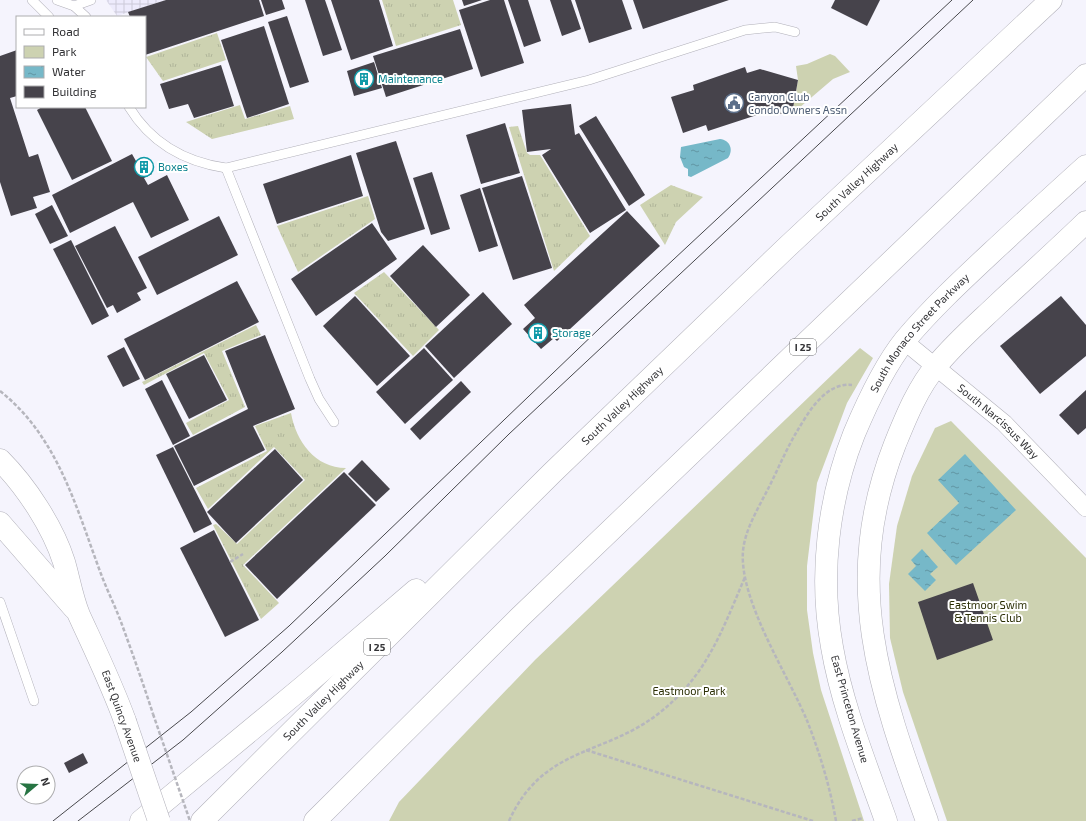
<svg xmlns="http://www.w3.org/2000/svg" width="1086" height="821" viewBox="0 0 1086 821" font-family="'Exo 2',sans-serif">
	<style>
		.industrial { fill: url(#industrial-grid) }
		.grass { fill: url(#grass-tufts) }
		.park { fill: #cdd2b1 }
		.water { fill: url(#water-ripples) }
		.building { fill: #46434b }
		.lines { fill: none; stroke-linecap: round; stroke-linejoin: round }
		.service-casing { stroke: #b1b0b9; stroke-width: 10 }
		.minor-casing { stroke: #b1b0b9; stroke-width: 18 }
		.secondary-casing { stroke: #b1b0b9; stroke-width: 23 }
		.motorway-casing { stroke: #b1b0b9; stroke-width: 23 }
		.path { stroke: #b6b6bd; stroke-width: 2.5; stroke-dasharray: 4 2; stroke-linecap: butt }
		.service { stroke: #fff; stroke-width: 9 }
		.minor { stroke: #fff; stroke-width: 17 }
		.secondary { stroke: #fff; stroke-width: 22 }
		.motorway { stroke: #fff; stroke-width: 22 }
		.tram { stroke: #48484c; stroke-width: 1 }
		.secondary-bridge-casing { stroke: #b1b0b9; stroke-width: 23; stroke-linecap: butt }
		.path-bridge { stroke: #b6b6bd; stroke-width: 2.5; stroke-dasharray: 4 2; stroke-linecap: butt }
		.secondary-bridge { stroke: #fff; stroke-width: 22 }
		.labels { text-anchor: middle; stroke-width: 4; stroke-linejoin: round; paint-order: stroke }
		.shield { fill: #fff; stroke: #707072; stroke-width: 1 }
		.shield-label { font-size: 10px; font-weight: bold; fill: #333336 }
		.culture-label { font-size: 11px; fill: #0d838f; stroke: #fff; text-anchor: start }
		.service-label { font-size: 11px; fill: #4e5e75; stroke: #fff; text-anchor: start }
		.street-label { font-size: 11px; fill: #333336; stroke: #fff }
		.park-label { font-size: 11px; fill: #2a2e04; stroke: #fff }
	</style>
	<defs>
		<pattern id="industrial-grid" width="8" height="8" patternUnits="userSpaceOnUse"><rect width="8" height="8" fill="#edebfc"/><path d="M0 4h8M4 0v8" fill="none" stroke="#cccad9"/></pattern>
		<pattern id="grass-tufts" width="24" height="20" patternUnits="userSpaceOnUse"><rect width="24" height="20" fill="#cdd2b1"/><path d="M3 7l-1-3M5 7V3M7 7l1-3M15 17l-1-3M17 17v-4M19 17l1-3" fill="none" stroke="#b0b599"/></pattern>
		<pattern id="water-ripples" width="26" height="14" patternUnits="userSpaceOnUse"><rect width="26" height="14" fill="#76b8c8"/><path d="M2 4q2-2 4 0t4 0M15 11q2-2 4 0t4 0" fill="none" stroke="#6196a3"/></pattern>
	</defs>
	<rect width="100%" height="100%" fill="#f5f4fd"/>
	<path class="industrial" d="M106,0H165L117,16Z"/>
	<g class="grass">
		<path d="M382,0H453L461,25L396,46Z"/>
		<path d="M217,33L226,60L163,81L146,57Z"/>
		<path d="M240,105L245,119L290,106L294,119L212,139L186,122Z"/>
		<path d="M518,126L527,153L530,155H540L590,236L554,271L509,127Z"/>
		<path d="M671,185L703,197L676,222L665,245L640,205Z"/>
		<path d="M368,196L375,219L298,272L277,226Z"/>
		<path d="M384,272L439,330L413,356L354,293Z"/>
		<path d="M256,325L261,335L222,351L245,407L193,435L186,423L229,400L204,353L144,385L142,382Z"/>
		<path d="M291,413C296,441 315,468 346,468L243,565L279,603L261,619L213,525L216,524L237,544L305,480L274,447L208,509L196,488L267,451L255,426Z"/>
	</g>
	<g class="park">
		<path d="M830,54L835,56L850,72L833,79L792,114L798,80L796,66L807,64Z"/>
		<path d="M860,348L873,358L847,403L817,483L807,566V610L813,653L821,690L864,821H389L399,802L535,660Z"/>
		<path d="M951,421L1086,558V821H947L903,692L890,638L889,584L897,526L912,476L935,428Z"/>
	</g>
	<g class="water">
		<path d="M720,139C730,140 734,150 728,158L691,177L688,176V169L684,167L680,157L681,147Z"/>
		<path d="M965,454L1016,510L956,565L927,533L959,503L938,480Z"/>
		<path d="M922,549L938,567L930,574L936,580L925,591L908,574L916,566L911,560Z"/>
	</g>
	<g class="building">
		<path d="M166,0H259L264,16L145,55V17H130L128,12Z"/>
		<path d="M261,0H282L285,9L266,15Z"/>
		<path d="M305,0H325L342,50L323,56Z"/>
		<path d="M331,0H379L393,46L351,60Z"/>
		<path d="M462,0H482L464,6Z"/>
		<path d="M490,0H504L524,63L481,77L459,10Z"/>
		<path d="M508,0H528L541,41L524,47Z"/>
		<path d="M550,0H571L581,29L562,36Z"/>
		<path d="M575,0H622L632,29L589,43Z"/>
		<path d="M633,0H729L643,29Z"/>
		<path d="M835,0H880L867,26L831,8Z"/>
		<path d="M287,16L309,82L290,88L268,22Z"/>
		<path d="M264,26L289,104L247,118L221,40Z"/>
		<path d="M460,29L473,69L386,97L373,56Z"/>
		<path d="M17,50V96L10,98L29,157L38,154L50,192L33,197L37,208L11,216L0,182V56Z"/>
		<path d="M374,62L382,88L354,96L347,71Z"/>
		<path d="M221,65L234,106L194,118L188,104L169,109L160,84Z"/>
		<path d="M745,67L747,73L760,69L798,80L792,114H772V111L758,108L760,114L708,131L706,125L683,133L671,97L694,90L693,85Z"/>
		<path d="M571,104L575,135L579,133L626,210L590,233L542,155L551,149L527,152L522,110Z"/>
		<path d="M42,107H85L112,161L72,180L37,110Z"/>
		<path d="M596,116L645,195L629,206L579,126Z"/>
		<path d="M505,123L520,173L481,184L466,135Z"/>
		<path d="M396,141L425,229L388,241L381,232L356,153Z"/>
		<path d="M132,154L136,161L143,157L152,174L144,178L148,185L167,175L189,220L151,238L133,202L70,233L52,195Z"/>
		<path d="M351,155L363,196L277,224L263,184Z"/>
		<path d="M432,172L450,229L431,235L413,178Z"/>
		<path d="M522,176L552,268L513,280L482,188Z"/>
		<path d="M480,188L498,246L479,252L460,195Z"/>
		<path d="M52,205L68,236L50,244L35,214Z"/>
		<path d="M627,211L660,246L557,341L554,338L541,349L523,329L535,318L524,305Z"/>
		<path d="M219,216L238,255L157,295L138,257Z"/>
		<path d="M372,223L397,259L316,316L291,279Z"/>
		<path d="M115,226L147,288L137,293L141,300L117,313L113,305L107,308L75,246Z"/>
		<path d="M71,240L109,316L92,325L53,249Z"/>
		<path d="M423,245L470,295L436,327L390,276Z"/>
		<path d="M237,281L259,322L145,380L124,339Z"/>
		<path d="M483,292L512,324L454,378L425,346Z"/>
		<path d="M355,296L410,356L377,386L323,326Z"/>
		<path d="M1061,296L1086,325V356L1040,394L1000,346Z"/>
		<path d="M265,335L295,409L253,426L265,450L194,486L174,446L248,409L225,351Z"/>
		<path d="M124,347L140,379L123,387L107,356Z"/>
		<path d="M424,348L453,380L405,424L376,392Z"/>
		<path d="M204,355L227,400L189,419L166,374Z"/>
		<path d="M162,380L190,436L173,445L145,389Z"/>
		<path d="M461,381L471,392L420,440L410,429Z"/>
		<path d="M1086,390V428L1078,435L1059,415Z"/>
		<path d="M173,447L212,524L194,533L156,455Z"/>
		<path d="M275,449L303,480L236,543L207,512Z"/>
		<path d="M362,460L390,489L376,502L348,474Z"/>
		<path d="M344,472L376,505L277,599L245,565Z"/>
		<path d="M214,530L259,620L225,637L180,548Z"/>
		<path d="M973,583L993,640L937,660L918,602Z"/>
		<path d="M83,753L88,763L69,773L64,763Z"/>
	</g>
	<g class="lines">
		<g class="service-casing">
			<g id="service">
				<path d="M32,0L49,17"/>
				<path d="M57,0L74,6L86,17"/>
				<path d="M74,6L91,0"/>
				<path d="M129,107C151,143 185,162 226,168L589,80L745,30L775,27L795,32"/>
				<path d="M226,168L310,379L319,399L334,422"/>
				<path d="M0,602L34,701"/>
			</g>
		</g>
		<g class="minor-casing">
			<g id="minor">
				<path id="s1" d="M904,341L1004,423L1086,508"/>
			</g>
		</g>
		<g class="secondary-casing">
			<g id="secondary">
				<path d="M0,460C26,486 53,527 64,562C69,579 72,598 79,615C95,650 112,685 125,721"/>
				<path d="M0,523L74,608"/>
				<path id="s2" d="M886,821C866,764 842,706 832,647C819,576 828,500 854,434C867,403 884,366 905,340C931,309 961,281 991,253C1022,224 1054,195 1086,166"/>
				<path d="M927,821C879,689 841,582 895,444C906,417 918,387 937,365C955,343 977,324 998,304C1027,277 1057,250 1086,222"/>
			</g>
		</g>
		<g class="motorway-casing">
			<g id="motorway">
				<path d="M141,821L304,686L416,590"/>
				<path id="s3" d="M202,821L552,473L786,248L1051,0"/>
				<path d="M315,821L519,618L1086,75"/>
			</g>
		</g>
		<g class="path">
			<path d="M0,391C58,437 76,507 101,574C107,590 115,606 121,622C132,652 143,683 153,714"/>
			<path d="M230,562L243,554"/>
			<path d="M586,750L813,821"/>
			<path d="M509,821C543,746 604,756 658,714C706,677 722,631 745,577"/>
			<path d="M836,821C830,787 820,754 808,723C789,676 739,601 743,551C745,529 759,507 769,487C778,469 786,450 796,433C808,413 825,382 852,385"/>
			<path d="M852,821L863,818"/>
		</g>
		<use href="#service" class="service"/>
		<use href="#minor" class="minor"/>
		<use href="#secondary" class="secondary"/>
		<use href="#motorway" class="motorway"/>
		<g class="tram">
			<path d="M53,821L191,712L289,626L600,328L952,0"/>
			<path d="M78,821L183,740L282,652L385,556L509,434L973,0"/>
		</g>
		<g class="secondary-bridge-casing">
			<path id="secondary-bridge" d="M125,721L159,821"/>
		</g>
		<path class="path-bridge" d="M153,714L190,821"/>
		<use href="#secondary-bridge" class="secondary-bridge"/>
	</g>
	<defs>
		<g id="building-ring" transform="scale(1)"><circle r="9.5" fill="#fff" stroke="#0f9aa8" stroke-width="1.5"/><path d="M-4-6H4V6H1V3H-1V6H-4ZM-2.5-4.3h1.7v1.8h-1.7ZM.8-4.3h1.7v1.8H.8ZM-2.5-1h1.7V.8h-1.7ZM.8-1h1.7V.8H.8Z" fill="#0f9aa8"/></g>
		<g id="civic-ring" transform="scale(1)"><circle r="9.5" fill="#fff" stroke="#5c6f8a" stroke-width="1.5"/><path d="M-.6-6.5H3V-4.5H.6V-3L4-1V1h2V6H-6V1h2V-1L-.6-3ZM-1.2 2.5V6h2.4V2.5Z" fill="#5c6f8a"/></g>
	</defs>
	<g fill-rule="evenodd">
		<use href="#building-ring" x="364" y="79"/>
		<use href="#civic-ring" x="734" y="103"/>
		<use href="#building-ring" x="144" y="167"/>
		<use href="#building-ring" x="538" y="333"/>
	</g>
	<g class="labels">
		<g class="shield">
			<rect x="790" y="339" width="26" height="16" rx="3"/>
			<rect x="364" y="639" width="26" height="16" rx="3"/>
		</g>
		<g class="shield-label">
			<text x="803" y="351">I 25</text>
			<text x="377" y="651">I 25</text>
		</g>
		<g class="culture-label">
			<text x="378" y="83">Maintenance</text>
			<text x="158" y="171">Boxes</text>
			<text x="552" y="337">Storage</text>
		</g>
		<g class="service-label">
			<text x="748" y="101">Canyon Club<tspan x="748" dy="13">Condo Owners Assn</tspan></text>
		</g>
		<g class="street-label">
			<text dy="4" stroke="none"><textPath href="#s3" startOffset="915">South Valley Highway</textPath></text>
			<text dy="4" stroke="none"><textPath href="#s2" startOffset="521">South Monaco Street Parkway</textPath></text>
			<text dy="4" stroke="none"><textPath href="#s3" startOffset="591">South Valley Highway</textPath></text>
			<text dy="4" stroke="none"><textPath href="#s1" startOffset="124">South Narcissus Way</textPath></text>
			<text dy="4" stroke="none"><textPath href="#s3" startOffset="171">South Valley Highway</textPath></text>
			<text transform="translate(850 709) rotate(74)" y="4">East Princeton Avenue</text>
			<text transform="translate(122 716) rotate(70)" y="4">East Quincy Avenue</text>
		</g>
		<g class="park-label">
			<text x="988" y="609">Eastmoor Swim<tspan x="988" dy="13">&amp; Tennis Club</tspan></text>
			<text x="689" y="695">Eastmoor Park</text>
		</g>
	</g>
	<rect x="16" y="16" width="130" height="92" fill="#ffffff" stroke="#adadaf"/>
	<rect x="24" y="29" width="20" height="6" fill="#ffffff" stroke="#adadaf"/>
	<text x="52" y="36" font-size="12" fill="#333336">Road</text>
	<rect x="24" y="46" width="20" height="12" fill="#cdd2b1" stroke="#adadaf"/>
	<text x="52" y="56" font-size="12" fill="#333336">Park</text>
	<rect x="24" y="66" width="20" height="12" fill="url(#water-ripples)" stroke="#adadaf"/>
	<text x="52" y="76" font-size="12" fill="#333336">Water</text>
	<rect x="24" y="86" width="20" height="12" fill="#46434b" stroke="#adadaf"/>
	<text x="52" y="96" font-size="12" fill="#333336">Building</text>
	<g transform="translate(36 785) rotate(71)"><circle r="19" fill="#ffffff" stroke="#adadaf"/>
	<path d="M0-3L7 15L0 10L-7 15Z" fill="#277443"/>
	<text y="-6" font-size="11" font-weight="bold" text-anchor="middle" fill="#333336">N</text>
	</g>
</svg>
